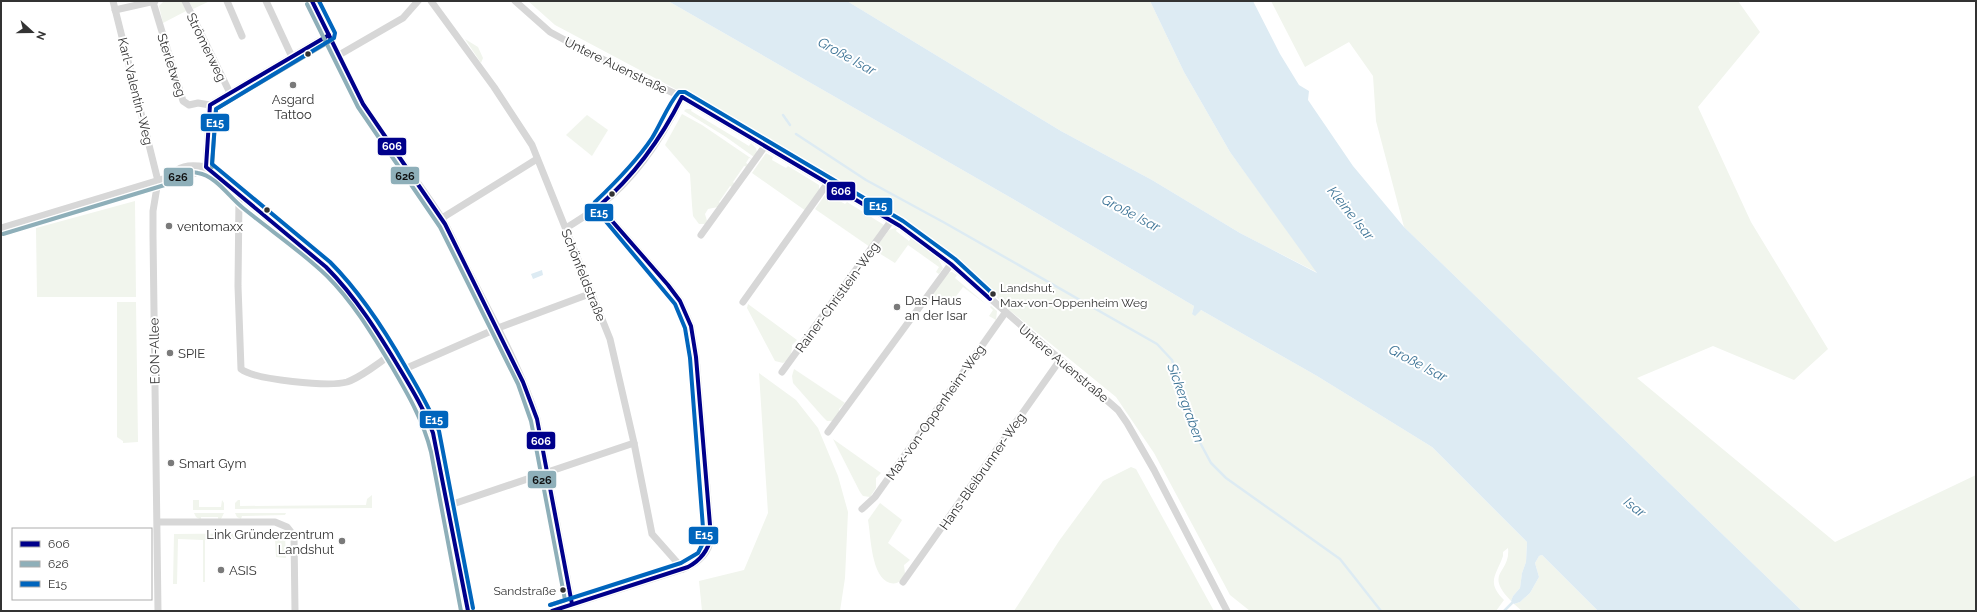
<svg xmlns="http://www.w3.org/2000/svg" width="1977" height="612" viewBox="0 0 1977 612" font-family="Raleway,sans-serif">
	<style>
		.green { fill: #f1f5ed }
		.water { fill: #ddebf3 }
		.lines { fill: none; stroke-linecap: round; stroke-linejoin: round }
		.stream { stroke: #ddebf3; stroke-width: 2.5 }
		.street { stroke: #d7d7d7; stroke-width: 7 }
		.bus-1-casing { stroke: #fff; stroke-width: 7 }
		.bus-2-casing { stroke: #fff; stroke-width: 7 }
		.bus-3-casing { stroke: #fff; stroke-width: 7 }
		.bus-1 { stroke: #00008b; stroke-width: 4 }
		.bus-2 { stroke: #8eafb9; stroke-width: 4 }
		.bus-3 { stroke: #0065bd; stroke-width: 4 }
		.bus-dot { fill: #333; stroke: #fff; stroke-width: 1.5 }
		.poi-dot { fill: #7a7a7a; stroke: #fff; stroke-width: 1.5 }
		.labels { text-anchor: middle; stroke-width: 4; stroke-linejoin: round; paint-order: stroke }
		.bus-label { font-size: 12px; fill: #333; stroke: #fff; text-anchor: start }
		.street-label { font-size: 13px; fill: #333; stroke: #fff }
		.poi-label { font-size: 13px; fill: #333; stroke: #fff; text-anchor: start }
		.water-label { font-size: 14px; font-style: italic; fill: #3f7597; stroke: #fff }
		.line-badge { stroke: #fff; stroke-width: 1.5 }
		.badge-label { font-size: 11px; text-anchor: middle; font-weight: bold; fill: #fff }
		.pale-badge-label { font-size: 11px; text-anchor: middle; font-weight: bold; fill: #111 }
	</style>
	<rect width="100%" height="100%" fill="#fff"/>
	<g class="green">
		<path d="M164,1H184L188,10L163,23L159,6Z"/>
		<path d="M189,1H210L193,9Z"/>
		<path d="M528,1H668L1013,199L1194,306L1192,314L1201,310L1317,376L1432,447L1527,542L1526,562L1522,573L1520,588L1513,596L1511,601C1483,572 1511,574 1508,548L1503,552V556C1496,576 1486,582 1504,600L1496,611H1250L1230,595L1154,453L1116,397L1003,305L1004,304L993,294L994,292L989,287L987,288L982,284L980,285L956,263L902,222L837,184L764,136L555,25Z"/>
		<path d="M847,1H1150L1184,72L1230,152L1318,273L1240,233L1152,180L1061,131Z"/>
		<path d="M1271,1H1738L1760,32L1698,107L1751,222L1828,349L1794,380L1713,346L1637,378L1835,542L1976,475V611H1802L1404,227L1376,121L1373,76L1349,42L1305,67Z"/>
		<path d="M465,39L478,47L483,58L481,63Z"/>
		<path d="M686,109H692L691,111L749,146L751,143L756,148L757,152L754,157L726,137L684,111Z"/>
		<path d="M682,114L702,125L752,159L749,158L746,163L749,165L747,167L744,166L733,182L735,184L732,187L730,186L719,202L721,204L718,207L708,209L705,214L707,221L705,224H699L693,216L692,205L690,174L665,145Z"/>
		<path d="M587,115L608,130L592,156L566,135Z"/>
		<path d="M766,153L773,157L772,160L786,168L788,166L819,185V192L806,211L752,173Z"/>
		<path d="M828,191L832,193L831,196L845,204L847,202L884,225L870,247L815,209Z"/>
		<path d="M135,201L136,297H37L36,228Z"/>
		<path d="M895,228L897,229L896,231L909,241L911,238L939,260L943,268L939,274L936,272L939,267L908,245L895,263L874,250L889,230Z"/>
		<path d="M952,272L957,275L955,278L987,305L963,287L951,303L944,298L940,304L930,297L947,273Z"/>
		<path d="M117,302H136L138,442L123,443V441L117,437Z"/>
		<path d="M748,304L797,340L792,345C792,353 790,359 783,363L775,361L747,308Z"/>
		<path d="M991,306L997,311L996,320L989,316L993,310L990,307Z"/>
		<path d="M794,369L845,403L839,409V413L832,421H827L823,417L793,383L792,376Z"/>
		<path d="M759,373L796,400L818,428L838,476L848,512L845,578L840,611H702L699,581L744,570L768,513Z"/>
		<path d="M833,439L881,473L876,478V488L870,497L863,496L860,492Z"/>
		<path d="M1131,467L1136,469L1214,611H1014L1059,541L1103,481Z"/>
		<path d="M372,495V508L235,509V503L238,500H240V506L366,505L367,499Z"/>
		<path d="M193,500H199V507H221L222,500L224,503V510H193Z"/>
		<path d="M880,503L902,520L888,543L910,560L904,565L905,574C902,580 898,585 890,583C871,577 871,537 868,520Z"/>
		<path d="M194,513H224L221,519L218,520V517H201V520L196,517Z"/>
		<path d="M235,513H286L285,515L242,516L241,519L237,517Z"/>
		<path d="M278,533L285,535L286,558L276,557L275,539L205,540V582H203V540L178,539L177,584H173L174,534Z"/>
		<path d="M1542,555L1598,611H1522L1514,604L1520,602L1530,593L1539,577L1535,563L1539,556Z"/>
	</g>
	<g class="water">
		<path d="M668,1H847L1061,131L1152,180L1240,233L1317,273L1230,152L1184,72L1150,1H1253L1280,54L1299,85L1309,91L1308,100L1353,166L1404,227L1802,611H1598L1542,555L1539,556L1535,563L1539,577L1530,593L1520,602L1514,604L1511,601L1513,596L1520,588L1522,573L1526,562L1527,542L1432,447L1317,376L1201,310L1195,316L1192,314L1194,306L1013,199Z"/>
		<path d="M542,270L543,275L533,279L531,274Z"/>
	</g>
	<g class="lines">
		<g class="stream">
			<path d="M783,115L790,125"/>
			<path d="M796,134L866,180L945,223L1157,344L1172,360L1197,437L1211,463L1226,478L1340,559L1381,611"/>
			<path d="M1504,611L1515,600"/>
		</g>
		<g class="street">
			<path d="M113,1L158,181L153,211V236L158,611"/>
			<path d="M185,1L230,93"/>
			<path d="M227,1L242,36"/>
			<path d="M266,1L292,57"/>
			<path d="M312,1C329,35 344,71 363,104C386,144 417,178 441,217C453,236 460,257 471,276C495,323 521,369 537,419L572,604"/>
			<path d="M431,1L494,87L532,145L610,339L634,443L652,534L683,569"/>
			<path d="M515,1L550,32L585,51L682,97L900,226L951,264L1118,410L1127,423L1154,470L1227,611"/>
			<path d="M153,2L183,101L189,105L198,103L210,105"/>
			<path d="M115,10L155,1"/>
			<path d="M339,55L403,18L418,1"/>
			<path d="M206,167L210,105L329,35"/>
			<path d="M166,178C180,166 187,164 206,167L326,267L342,283L356,301L415,394L433,433L441,470L466,607L468,611"/>
			<path d="M239,197L238,286L241,369C255,380 329,387 347,382C359,378 381,362 391,354"/>
			<path d="M442,218L537,159"/>
			<path d="M1,228L166,178C182,179 192,176 206,167"/>
			<path d="M566,228C577,221 589,214 599,206C636,178 662,138 682,97"/>
			<path d="M701,235L765,146"/>
			<path d="M743,302L827,184"/>
			<path d="M400,371L498,328L592,293"/>
			<path d="M782,372L891,221"/>
			<path d="M828,432L951,264"/>
			<path d="M447,506L634,443"/>
			<path d="M862,509L875,497L892,473L1005,313"/>
			<path d="M158,522H275L287,527L294,536L295,611"/>
			<path d="M903,582L1060,360"/>
			<path d="M552,611L683,569C698,563 709,554 711,537L696,357L691,326L680,301L668,285L599,206"/>
		</g>
		<g class="bus-1-casing">
			<g id="bus-1">
				<path d="M312,1L363,104L445,224L523,382L537,419L572,604"/>
				<path d="M329,35L210,105L206,167L326,267C356,297 379,334 401,371C413,391 425,411 433,433L468,611"/>
				<path d="M682,97L900,226L951,264L990,299"/>
				<path d="M599,206C635,175 661,139 682,97"/>
				<path d="M552,611L688,567C701,560 708,551 711,537L696,357L691,326L680,301L668,285L599,206"/>
			</g>
		</g>
		<g class="bus-2-casing">
			<g id="bus-2">
				<path d="M307,4L358,107L440,227L518,384L531,421L565,600L550,605"/>
				<path d="M212,167L216,109L332,40"/>
				<path d="M3,234L168,184C177,178 186,170 198,173C216,176 229,197 243,208C271,231 301,251 327,276C352,301 371,332 389,362C406,391 423,419 431,452L461,611"/>
			</g>
		</g>
		<g class="bus-3-casing">
			<g id="bus-3">
				<path d="M319,1L335,33L334,38L216,109L212,164L330,262C360,292 384,329 405,366C418,388 430,408 439,431L473,608"/>
				<path d="M550,605L681,563L698,553L704,541L690,358L685,328L675,304L593,206L595,202C616,182 636,162 652,138C661,124 668,104 679,92H685L903,221L955,259L994,295"/>
			</g>
		</g>
		<use href="#bus-1" class="bus-1"/>
		<use href="#bus-2" class="bus-2"/>
		<use href="#bus-3" class="bus-3"/>
	</g>
	<g class="bus-dot">
		<circle cx="308" cy="54" r="3.5"/>
		<circle cx="612" cy="194" r="3.5"/>
		<circle cx="267" cy="210" r="3.5"/>
		<circle cx="993" cy="294" r="3.5"/>
		<circle cx="563" cy="590" r="3.5"/>
	</g>
	<g class="poi-dot">
		<circle cx="293" cy="85" r="4"/>
		<circle cx="169" cy="226" r="4"/>
		<circle cx="897" cy="307" r="4"/>
		<circle cx="170" cy="353" r="4"/>
		<circle cx="171" cy="463" r="4"/>
		<circle cx="342" cy="541" r="4"/>
		<circle cx="221" cy="570" r="4"/>
	</g>
	<g class="labels">
		<g class="bus-label">
			<text x="1000" y="292">Landshut,<tspan x="1000" dy="15">Max-von-Oppenheim Weg</tspan></text>
			<text x="556" y="595" text-anchor="end">Sandstraße</text>
		</g>
		<g class="street-label">
			<text transform="translate(207 47) rotate(64)" y="5">Strömerweg</text>
			<text transform="translate(172 65) rotate(72)" y="5">Sterletweg</text>
			<text transform="translate(616 65) rotate(26)" y="5">Untere Auenstraße</text>
			<text transform="translate(136 91) rotate(76)" y="5">Karl-Valentin-Weg</text>
			<text transform="translate(584 275) rotate(68)" y="5">Schönfeldstraße</text>
			<text transform="translate(837 297) rotate(-54)" y="5">Rainer-Christlein-Weg</text>
			<text transform="translate(154 351) rotate(-91)" y="5">E.ON-Allee</text>
			<text transform="translate(1064 363) rotate(40)" y="5">Untere Auenstraße</text>
			<text transform="translate(935 412) rotate(-55)" y="5">Max-von-Oppenheim-Weg</text>
			<text transform="translate(982 471) rotate(-55)" y="5">Hans-Bleibrunner-Weg</text>
		</g>
		<g class="poi-label">
			<text x="293" y="104" text-anchor="middle">Asgard<tspan x="293" dy="15">Tattoo</tspan></text>
			<text x="177" y="231">ventomaxx</text>
			<text x="905" y="305">Das Haus<tspan x="905" dy="15">an der Isar</tspan></text>
			<text x="178" y="358">SPIE</text>
			<text x="179" y="468">Smart Gym</text>
			<text x="334" y="539" text-anchor="end">Link Gründerzentrum<tspan x="334" dy="15">Landshut</tspan></text>
			<text x="229" y="575">ASIS</text>
		</g>
		<g class="water-label">
			<text transform="translate(847 56) rotate(29)" y="5">Große Isar</text>
			<text transform="translate(1131 213) rotate(28)" y="5">Große Isar</text>
			<text transform="translate(1351 213) rotate(51)" y="5">Kleine Isar</text>
			<text transform="translate(1418 363) rotate(28)" y="5">Große Isar</text>
			<text transform="translate(1186 403) rotate(70)" y="5">Sickergraben</text>
			<text transform="translate(1635 507) rotate(38)" y="5">Isar</text>
		</g>
	</g>
	<g class="line-badge">
		<rect x="200" y="113" width="30" height="19" rx="4" fill="#0065bd"/>
		<rect x="377" y="137" width="30" height="19" rx="4" fill="#00008b"/>
		<rect x="390" y="166" width="30" height="19" rx="4" fill="#8eafb9"/>
		<rect x="163" y="167" width="31" height="20" rx="4" fill="#8eafb9"/>
		<rect x="826" y="181" width="30" height="20" rx="4" fill="#00008b"/>
		<rect x="863" y="197" width="30" height="19" rx="4" fill="#0065bd"/>
		<rect x="584" y="203" width="30" height="19" rx="4" fill="#0065bd"/>
		<rect x="419" y="410" width="30" height="19" rx="4" fill="#0065bd"/>
		<rect x="526" y="431" width="30" height="19" rx="4" fill="#00008b"/>
		<rect x="527" y="470" width="30" height="19" rx="4" fill="#8eafb9"/>
		<rect x="688" y="526" width="31" height="19" rx="4" fill="#0065bd"/>
	</g>
	<g class="badge-label">
		<text x="215" y="127">E15</text>
		<text x="392" y="150">606</text>
		<text x="841" y="195">606</text>
		<text x="878" y="210">E15</text>
		<text x="599" y="217">E15</text>
		<text x="434" y="424">E15</text>
		<text x="541" y="445">606</text>
		<text x="704" y="539">E15</text>
	</g>
	<g class="pale-badge-label">
		<text x="405" y="180">626</text>
		<text x="178" y="181">626</text>
		<text x="542" y="484">626</text>
	</g>
	<rect width="1977" height="612" fill="none" stroke="#333333" stroke-width="4"/>
	<rect x="12" y="528" width="140" height="72" fill="#ffffff" stroke="#adadad"/>
	<rect x="20" y="541" width="20" height="6" fill="#00008b" stroke="#adadad"/>
	<text x="48" y="548" font-size="12" fill="#333333">606</text>
	<rect x="20" y="561" width="20" height="6" fill="#8eafb9" stroke="#adadad"/>
	<text x="48" y="568" font-size="12" fill="#333333">626</text>
	<rect x="20" y="581" width="20" height="6" fill="#0065bd" stroke="#adadad"/>
	<text x="48" y="588" font-size="12" fill="#333333">E15</text>
	<g transform="translate(32 32) rotate(111)" stroke="#ffffff" stroke-width="3" paint-order="stroke">
	<path d="M0-3L7 15L0 10L-7 15Z" fill="#333333"/>
	<text y="-6" font-size="11" font-weight="bold" text-anchor="middle" fill="#333333">N</text>
	</g>
</svg>
